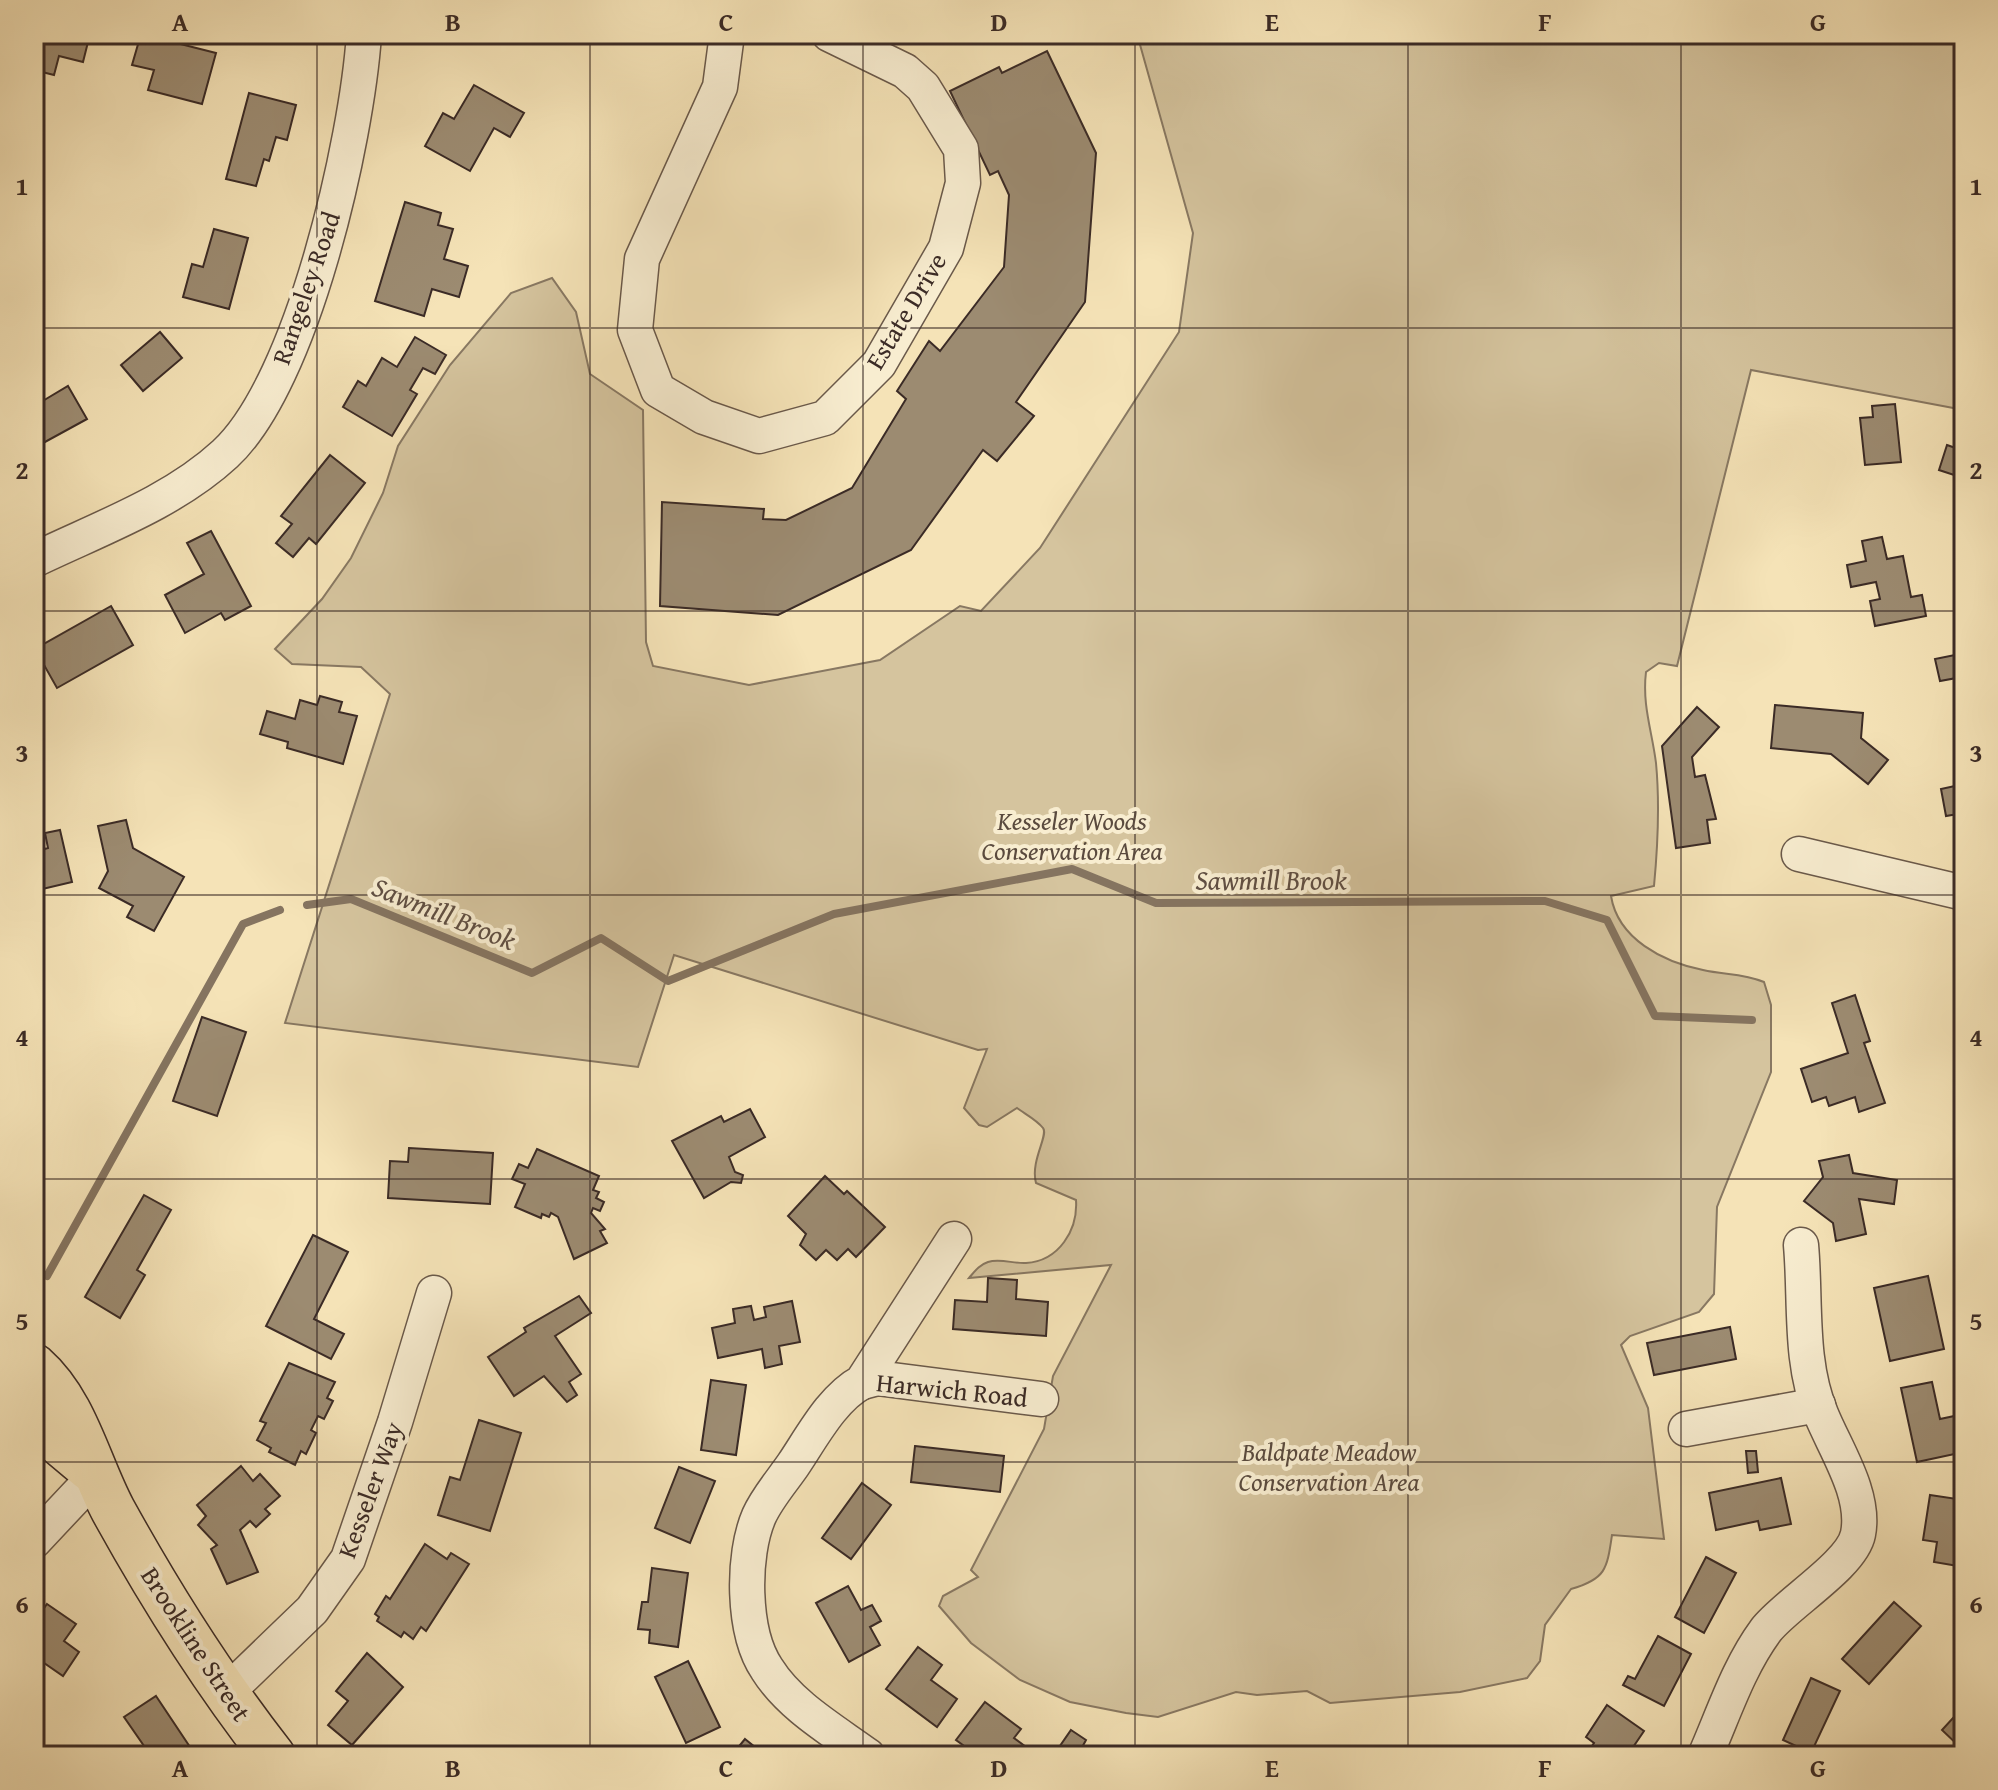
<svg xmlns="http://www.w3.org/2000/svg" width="1998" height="1790" viewBox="0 0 1998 1790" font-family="'Gentium Book Plus',serif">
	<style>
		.green { fill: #d5c49e; stroke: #887862; stroke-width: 2 }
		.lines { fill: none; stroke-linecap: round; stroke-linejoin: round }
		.stream { stroke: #857460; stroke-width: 8 }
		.building { fill: #9c8b71; stroke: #3b2b26; stroke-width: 2 }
		.minor-casing { stroke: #6a594a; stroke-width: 37 }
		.major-casing { stroke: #3b2b26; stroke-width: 47 }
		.minor { stroke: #f8edd0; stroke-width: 34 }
		.major { stroke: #f5e3b7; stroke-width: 44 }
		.grid { fill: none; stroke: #3b2b26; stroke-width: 2; stroke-opacity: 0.55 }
		.labels { text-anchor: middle; stroke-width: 8; stroke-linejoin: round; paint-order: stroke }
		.street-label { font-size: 26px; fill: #3b2b26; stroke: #f8edd0 }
		.park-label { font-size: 26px; font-style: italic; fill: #5a4a3e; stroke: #f8edd0 }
		.water-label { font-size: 28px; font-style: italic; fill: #604f43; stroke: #f8edd0 }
		.neatline { fill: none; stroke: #3b2b26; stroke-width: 3 }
		.grid-label { font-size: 26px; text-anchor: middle; font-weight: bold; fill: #3b2b26 }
	</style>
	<rect width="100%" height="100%" fill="#f5e3b7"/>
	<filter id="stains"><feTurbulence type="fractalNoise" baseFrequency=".0025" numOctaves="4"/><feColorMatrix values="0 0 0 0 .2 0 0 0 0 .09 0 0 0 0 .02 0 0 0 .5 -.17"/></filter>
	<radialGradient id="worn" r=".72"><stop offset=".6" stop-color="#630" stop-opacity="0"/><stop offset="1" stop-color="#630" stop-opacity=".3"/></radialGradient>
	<path class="green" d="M1137,34H1964V410L1751,370L1677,666L1659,663L1646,672C1642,705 1652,731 1656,763C1660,805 1658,844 1654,886L1611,896C1618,939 1663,962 1703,970C1725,975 1743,973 1764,982L1771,1005V1072L1717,1207L1714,1294L1699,1312L1630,1336L1621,1345L1648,1408L1664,1539L1612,1535C1607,1569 1606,1579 1571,1589L1545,1625L1540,1661L1527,1678L1460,1692L1330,1703L1307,1691L1257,1695L1236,1692L1158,1717L1126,1713L1070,1702L1020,1680L971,1643L939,1606L943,1596L978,1577L971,1570L1044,1429L1053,1376L1111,1265L969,1278C975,1271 979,1265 988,1262C1000,1258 1014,1264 1026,1263C1059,1261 1078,1230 1076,1200L1036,1183C1030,1161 1049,1135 1043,1128C1037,1120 1025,1114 1017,1108L987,1127L979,1125L964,1108L987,1049L978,1050L674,955L638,1067L285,1023L390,694L361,667L292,664L275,649L322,599L351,558L383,493L398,446L450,365L511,293L552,278L576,312L590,374L643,410L646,642L653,666L749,685L880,660L960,606L981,611L1040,548L1179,332L1193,233Z"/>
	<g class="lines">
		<g class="stream">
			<path d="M307,905L351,899L532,973L601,938L668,981L834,914L1072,869L1156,903L1545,901L1607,920L1655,1016L1752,1020"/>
			<path d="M47,1276L243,924L280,910"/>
		</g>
	</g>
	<g class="building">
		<path d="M34,34H90L83,62L59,56L54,75L34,70Z"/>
		<path d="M141,34L216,53L202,104L148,90L154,70L132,65Z"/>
		<path d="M1047,51L1096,153L1085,302L1016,402L1034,416L997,461L983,450L911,550L778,615L660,606L662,502L764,509L763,519L786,520L852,488L906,399L897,391L929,341L940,351L1004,267L1009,195L998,171L990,175L950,91L999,67L1002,73Z"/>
		<path d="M474,85L524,113L510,137L494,128L470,171L425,146L443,113L454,119Z"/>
		<path d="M249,93L296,105L287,140L276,137L269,161L264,159L256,186L226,179Z"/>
		<path d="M405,202L441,213L438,225L453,229L444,259L468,266L459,297L432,289L424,316L375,301Z"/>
		<path d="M214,229L248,238L229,309L183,297L192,264L203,267Z"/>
		<path d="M160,332L182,358L143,391L121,365Z"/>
		<path d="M415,337L446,355L435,374L423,368L410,390L417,394L392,436L343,407L358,381L366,386L382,358L397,367Z"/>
		<path d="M68,386L87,419L34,448V390L41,402Z"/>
		<path d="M1895,404L1901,462L1865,465L1860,418L1873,417L1872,406Z"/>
		<path d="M1947,445L1964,451L1963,478L1939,470Z"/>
		<path d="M330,455L365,483L316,544L309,538L293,557L276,543L292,524L281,516Z"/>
		<path d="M211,531L251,606L225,620L221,613L185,633L165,595L204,574L187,543Z"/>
		<path d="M1882,537L1887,559L1903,556L1911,597L1922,595L1926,616L1875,626L1870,601L1880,599L1876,582L1851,587L1847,565L1866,561L1862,541Z"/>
		<path d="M111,606L133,645L57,688L35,649Z"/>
		<path d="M1964,631V686L1962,677L1940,681L1935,659L1960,654L1956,633Z"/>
		<path d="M320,696L342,702L339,712L357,716L343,764L287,748L288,742L260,734L267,711L295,719L300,700L317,705Z"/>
		<path d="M1775,705L1863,713L1861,738L1888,760L1868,784L1831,754L1771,748Z"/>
		<path d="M1697,707L1719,727L1692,757L1695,777L1705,775L1716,819L1707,820L1710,843L1676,848L1662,746Z"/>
		<path d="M1964,784V813L1946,816L1941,789Z"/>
		<path d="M126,820L133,848L184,877L154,931L127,917L133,906L99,888L108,871L98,826Z"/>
		<path d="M60,830L72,882L34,891V852L48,848L45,833Z"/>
		<path d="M1855,995L1870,1041L1864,1043L1885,1103L1859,1112L1855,1097L1829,1106L1826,1097L1812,1102L1801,1069L1848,1053L1832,1003Z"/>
		<path d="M202,1017L246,1032L217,1116L173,1101Z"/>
		<path d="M750,1109L765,1137L729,1157L735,1172L743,1175L741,1183L731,1182L704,1198L672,1141L721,1116L724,1122Z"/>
		<path d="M409,1148L493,1153L490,1204L388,1198L390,1161L408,1162Z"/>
		<path d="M537,1149L599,1176L593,1190L599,1192L596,1198L604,1202L600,1211L593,1208L591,1213L605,1229L600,1231L607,1243L574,1259L558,1217L551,1213L549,1217L542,1214L541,1218L515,1207L525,1184L512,1179L519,1164L528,1168Z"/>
		<path d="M1849,1155L1853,1173L1897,1180L1894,1204L1859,1199L1866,1234L1836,1241L1833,1223L1804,1201L1823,1177L1819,1161Z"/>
		<path d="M825,1176L844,1194L847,1191L885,1227L856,1257L848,1249L837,1260L826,1250L816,1260L800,1245L806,1234L788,1216Z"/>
		<path d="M144,1195L171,1210L137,1270L145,1275L120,1318L85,1297Z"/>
		<path d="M313,1235L348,1252L314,1319L344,1334L331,1359L266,1326Z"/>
		<path d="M1928,1276L1944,1349L1890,1361L1874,1288Z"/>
		<path d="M988,1278L1017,1280L1016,1299L1048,1302L1046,1336L953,1329L955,1300L987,1302Z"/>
		<path d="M579,1296L591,1313L555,1336L581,1374L569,1382L577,1395L567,1402L544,1376L514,1396L488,1357L526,1332L524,1328Z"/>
		<path d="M792,1301L800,1342L779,1346L782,1364L765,1368L762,1349L718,1358L712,1328L735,1323L733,1309L751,1306L754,1320L766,1317L764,1307Z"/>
		<path d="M1730,1327L1736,1359L1654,1375L1647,1343Z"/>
		<path d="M289,1363L335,1382L327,1398L333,1401L324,1419L318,1416L311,1430L316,1433L306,1454L301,1451L295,1465L269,1452L271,1448L257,1440L266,1423L260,1421Z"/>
		<path d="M711,1380L746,1385L736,1455L701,1450Z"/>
		<path d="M1932,1382L1940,1419L1959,1415L1964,1452L1917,1462L1901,1388Z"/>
		<path d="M479,1420L521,1433L490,1531L438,1515L450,1477L460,1480Z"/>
		<path d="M915,1446L1004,1456L1000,1492L911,1482Z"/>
		<path d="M1746,1451H1756L1758,1472L1748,1473Z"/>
		<path d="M241,1466L253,1481L260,1474L280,1496L265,1509L270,1514L256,1527L250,1521L240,1530L258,1572L227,1584L211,1549L217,1545L198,1525L206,1516L197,1505Z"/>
		<path d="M679,1467L715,1481L690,1543L655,1528Z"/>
		<path d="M1781,1478L1791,1524L1760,1530L1758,1521L1716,1530L1709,1493Z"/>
		<path d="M862,1483L891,1505L851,1559L822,1538Z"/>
		<path d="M1930,1495L1964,1500V1567L1934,1562L1937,1542L1923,1540Z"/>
		<path d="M425,1544L447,1559L451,1553L469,1564L426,1631L421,1627L413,1639L404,1632L401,1637L377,1621L379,1617L375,1614L386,1596L390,1599Z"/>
		<path d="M1706,1557L1736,1573L1704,1633L1675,1617Z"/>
		<path d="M652,1568L688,1573L678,1647L649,1643L650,1630L638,1629L642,1602H648Z"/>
		<path d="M848,1586L861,1610L872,1605L881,1621L870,1627L880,1645L849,1662L816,1603Z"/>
		<path d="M1894,1602L1921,1626L1869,1684L1842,1659Z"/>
		<path d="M47,1604L76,1624L64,1641L79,1652L63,1676L34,1656V1622Z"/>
		<path d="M1658,1636L1691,1654L1664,1706L1623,1685L1628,1676L1635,1679Z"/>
		<path d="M918,1647L942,1665L931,1680L957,1699L937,1727L886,1689Z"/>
		<path d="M367,1653L403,1687L352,1745L328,1725L348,1701L336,1691Z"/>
		<path d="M688,1661L720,1727L686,1743L655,1677Z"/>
		<path d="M1811,1678L1840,1691L1811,1753L1783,1740Z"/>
		<path d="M156,1696L196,1756H151L124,1717Z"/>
		<path d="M985,1702L1021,1729L1014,1738L1030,1750L1025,1756H978L956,1740Z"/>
		<path d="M1607,1705L1644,1731L1627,1756H1585L1594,1743L1586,1737Z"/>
		<path d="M1964,1706V1751L1942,1730Z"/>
		<path d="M1071,1730L1086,1740L1080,1751L1088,1756H1053Z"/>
		<path d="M745,1739L766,1756H731Z"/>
	</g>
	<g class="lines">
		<g class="minor-casing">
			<g id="minor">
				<path d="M727,34L720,87L642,259L635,330L658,390L704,417L759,436L825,418L879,364L946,248L963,183L961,149L923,87L905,71L829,34"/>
				<path d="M34,560C98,529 172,503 225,454C303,382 357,140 364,34"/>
				<path d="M1799,854L1964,893"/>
				<path d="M862,1382L877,1378L1041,1399"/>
				<path d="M1686,1429L1818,1405"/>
				<path d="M34,1541L97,1474"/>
				<path d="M225,1694L312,1610L348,1559L395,1422L434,1293"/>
				<path d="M868,1756C834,1731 790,1706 767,1669C742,1632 742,1555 759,1516C767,1498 782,1481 793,1465C812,1437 832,1398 862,1382L954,1239"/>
				<path d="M1705,1756C1724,1713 1738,1668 1766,1630C1786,1604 1852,1565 1858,1534C1866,1494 1835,1449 1821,1414C1799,1362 1806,1300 1801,1245"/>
			</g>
		</g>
		<g class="major-casing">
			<g id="major">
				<path d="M34,1366C76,1403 88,1463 113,1510C161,1597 212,1678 273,1756"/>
				<path d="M34,1422L90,1469"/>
			</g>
		</g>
		<use href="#minor" class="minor"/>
		<use href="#major" class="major"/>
	</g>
	<path class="grid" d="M317,34V1756M590,34V1756M863,34V1756M1135,34V1756M1408,34V1756M1681,34V1756M34,328H1964M34,611H1964M34,895H1964M34,1179H1964M34,1462H1964"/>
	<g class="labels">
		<g class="street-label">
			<text transform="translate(306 288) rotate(-71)" y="9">Rangeley Road</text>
			<text transform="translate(906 311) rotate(-59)" y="9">Estate Drive</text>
			<text transform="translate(952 1390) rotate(6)" y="9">Harwich Road</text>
			<text transform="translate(370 1490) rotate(-70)" y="9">Kesseler Way</text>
			<text transform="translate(196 1644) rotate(57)" y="9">Brookline Street</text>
		</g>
		<g class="park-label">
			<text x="1072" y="830">Kesseler Woods<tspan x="1072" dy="30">Conservation Area</tspan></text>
			<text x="1329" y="1461">Baldpate Meadow<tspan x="1329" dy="30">Conservation Area</tspan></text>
		</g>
		<g class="water-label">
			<text x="1271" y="890">Sawmill Brook</text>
			<text transform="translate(444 913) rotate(22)" y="10">Sawmill Brook</text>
		</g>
	</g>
	<rect width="1998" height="1790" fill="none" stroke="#f5e3b7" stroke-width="88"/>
	<rect x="44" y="44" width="1910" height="1702" class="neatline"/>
	<g class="grid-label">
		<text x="180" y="31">A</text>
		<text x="453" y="31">B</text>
		<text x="726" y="31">C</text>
		<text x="999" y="31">D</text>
		<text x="1272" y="31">E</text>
		<text x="1545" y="31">F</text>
		<text x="1818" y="31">G</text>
		<text x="22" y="195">1</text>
		<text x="1976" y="195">1</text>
		<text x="22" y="479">2</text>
		<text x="1976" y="479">2</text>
		<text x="22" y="762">3</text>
		<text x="1976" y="762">3</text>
		<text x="22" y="1046">4</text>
		<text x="1976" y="1046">4</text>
		<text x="22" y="1330">5</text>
		<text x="1976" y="1330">5</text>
		<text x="22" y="1613">6</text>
		<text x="1976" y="1613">6</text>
		<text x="180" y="1777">A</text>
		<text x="453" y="1777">B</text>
		<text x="726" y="1777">C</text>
		<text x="999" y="1777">D</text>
		<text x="1272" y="1777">E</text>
		<text x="1545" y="1777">F</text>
		<text x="1818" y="1777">G</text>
	</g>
	<rect width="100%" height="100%" filter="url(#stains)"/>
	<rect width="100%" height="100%" fill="url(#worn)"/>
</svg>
